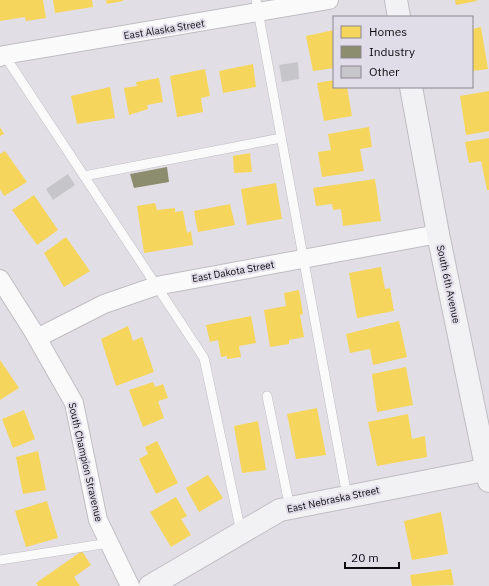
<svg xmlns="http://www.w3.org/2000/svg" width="489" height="586" viewBox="0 0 489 586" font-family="'IBM Plex Sans',sans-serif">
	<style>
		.homes { fill: #f6d55c }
		.industry { fill: #8c8c6e }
		.building { fill: #c6c5ca }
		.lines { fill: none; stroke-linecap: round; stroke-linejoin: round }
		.lane-casing { stroke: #bfbdc2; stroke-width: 10 }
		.street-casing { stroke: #bfbdc2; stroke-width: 20 }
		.secondary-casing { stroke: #bfbdc2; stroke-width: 24 }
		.lane { stroke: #fafafb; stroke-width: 9 }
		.street { stroke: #fafafb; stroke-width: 18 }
		.secondary { stroke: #f2f1f4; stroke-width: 22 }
		.labels { text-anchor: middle; stroke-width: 4; stroke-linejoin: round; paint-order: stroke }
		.street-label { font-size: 10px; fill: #0d0b0f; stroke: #e0dce8 }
	</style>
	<rect width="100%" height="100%" fill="#e1dfe5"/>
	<g class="homes">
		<path d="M0,0H43L46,18L26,21L25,17L0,21Z"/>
		<path d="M53,0H92L93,7L55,13Z"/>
		<path d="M106,0H123V1L107,4Z"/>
		<path d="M455,0H476L477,1L456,5Z"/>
		<path d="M481,27L488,69L472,71V29Z"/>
		<path d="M334,30V68L313,71L306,36Z"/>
		<path d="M253,64L256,87L223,93L219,71Z"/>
		<path d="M205,69L210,96L201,98L203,112L177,117L170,76Z"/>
		<path d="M159,78L163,102L147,105L148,109L129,115L124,88L137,86L136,82Z"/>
		<path d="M334,80V87H347L352,116L324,121L317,83Z"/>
		<path d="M110,87L115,118L77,124L71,96Z"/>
		<path d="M489,91V131L466,135L460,96Z"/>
		<path d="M0,127L4,134L0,136Z"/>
		<path d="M369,127L372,147L360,149L364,171L322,177L318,152L331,150L328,134Z"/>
		<path d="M489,138V190H487L481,161L469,163L465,142Z"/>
		<path d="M5,151L27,182L4,196L0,189V154Z"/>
		<path d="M250,153L252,172L234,173L233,156Z"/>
		<path d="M375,179L381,221L343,226L341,209L333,210L332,204L316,206L313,188Z"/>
		<path d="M276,183L282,219L247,225L241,189Z"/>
		<path d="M34,195L58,230L37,245L12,210Z"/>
		<path d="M155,203L157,210L175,208V212L183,211L187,233L191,231L193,245L144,253L137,206Z"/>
		<path d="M230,204L235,225L198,232L194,211Z"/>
		<path d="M66,237L90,271L64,287L44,253Z"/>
		<path d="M381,267L385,289L390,288L394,311L357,318L349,273Z"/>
		<path d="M299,290L303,314L300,315L304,337L289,340V344L270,347L264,310L286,306L284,293Z"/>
		<path d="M251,316L256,343L239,346L241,357L227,359V356L221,357L218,340L210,342L206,325Z"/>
		<path d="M399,321L407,357L373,365L370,349L350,353L346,334Z"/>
		<path d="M128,326L133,341L142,337L154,372L116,386L101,339Z"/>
		<path d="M0,360L19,388L0,400Z"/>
		<path d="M406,367L413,405L377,412L372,374Z"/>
		<path d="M153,382L155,387L163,384L168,398L158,401L164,418L143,427L129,390Z"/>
		<path d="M317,408L326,455L296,459L287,414Z"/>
		<path d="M24,410L35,439L13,448L2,419Z"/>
		<path d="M408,414L412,439L425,436L427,457L377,466L368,422Z"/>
		<path d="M258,421L266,470L242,473L234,426Z"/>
		<path d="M157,441L178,483L156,494L139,459L148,454L145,447Z"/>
		<path d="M38,451L46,490L23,494L16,457Z"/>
		<path d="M208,475L223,498L199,512L186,488Z"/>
		<path d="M176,497L187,516L181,519L191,535L171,547L150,512Z"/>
		<path d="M47,501L58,538L26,547L15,511Z"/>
		<path d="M441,512L448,554L412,560L404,521Z"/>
		<path d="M82,551L91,565L74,577L80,586H38L36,583Z"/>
		<path d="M451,569L454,585L412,586L410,575Z"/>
	</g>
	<path class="industry" d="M167,167L169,182L134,188L130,174Z"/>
	<g class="building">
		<path d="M298,62L299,79L282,82L279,65Z"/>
		<path d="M68,174L75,185L53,200L46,189Z"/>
	</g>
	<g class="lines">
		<g class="lane-casing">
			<g id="lane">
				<path d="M256,0L347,496"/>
				<path d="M3,53L204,358L241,532"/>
				<path d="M84,176L281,138"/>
				<path d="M267,396L290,508"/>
				<path d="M0,560L109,543"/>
			</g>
		</g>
		<g class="street-casing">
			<g id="street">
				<path d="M0,57L4,55L329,0"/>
				<path d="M0,279L33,331L74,403L98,520L130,586"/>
				<path d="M37,338L104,304L156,286L438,234"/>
			</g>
		</g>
		<g class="secondary-casing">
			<g id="secondary">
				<path d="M396,0L399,17"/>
				<path d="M411,87L438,234L489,481"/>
				<path d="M150,586L280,510L489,469"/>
			</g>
		</g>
		<use href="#lane" class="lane"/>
		<use href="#street" class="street"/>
		<use href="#secondary" class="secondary"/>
	</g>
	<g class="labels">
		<g class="street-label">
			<text transform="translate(164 29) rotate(-9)" y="4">East Alaska Street</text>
			<text transform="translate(233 271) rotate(-10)" y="4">East Dakota Street</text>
			<text transform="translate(449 284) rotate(78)" y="4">South 6th Avenue</text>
			<text transform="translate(86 462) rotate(77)" y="4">South Champion Stravenue</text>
			<text transform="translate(333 499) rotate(-12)" y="4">East Nebraska Street</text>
		</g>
	</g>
	<rect x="333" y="16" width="140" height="72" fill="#e0dce8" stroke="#8c8891"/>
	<rect x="341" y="26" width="20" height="12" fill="#f6d55c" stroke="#8c8891"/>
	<text x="369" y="36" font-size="12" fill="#0d0b0f">Homes</text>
	<rect x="341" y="46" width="20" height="12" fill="#8c8c6e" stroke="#8c8891"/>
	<text x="369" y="56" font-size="12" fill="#0d0b0f">Industry</text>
	<rect x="341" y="66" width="20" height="12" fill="#c6c5ca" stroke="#8c8891"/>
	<text x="369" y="76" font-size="12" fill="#0d0b0f">Other</text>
	<path d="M345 562v6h54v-6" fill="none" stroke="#0d0b0f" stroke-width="2"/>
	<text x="351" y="562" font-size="12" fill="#0d0b0f" stroke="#e0dce8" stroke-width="3" paint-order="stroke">20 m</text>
</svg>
